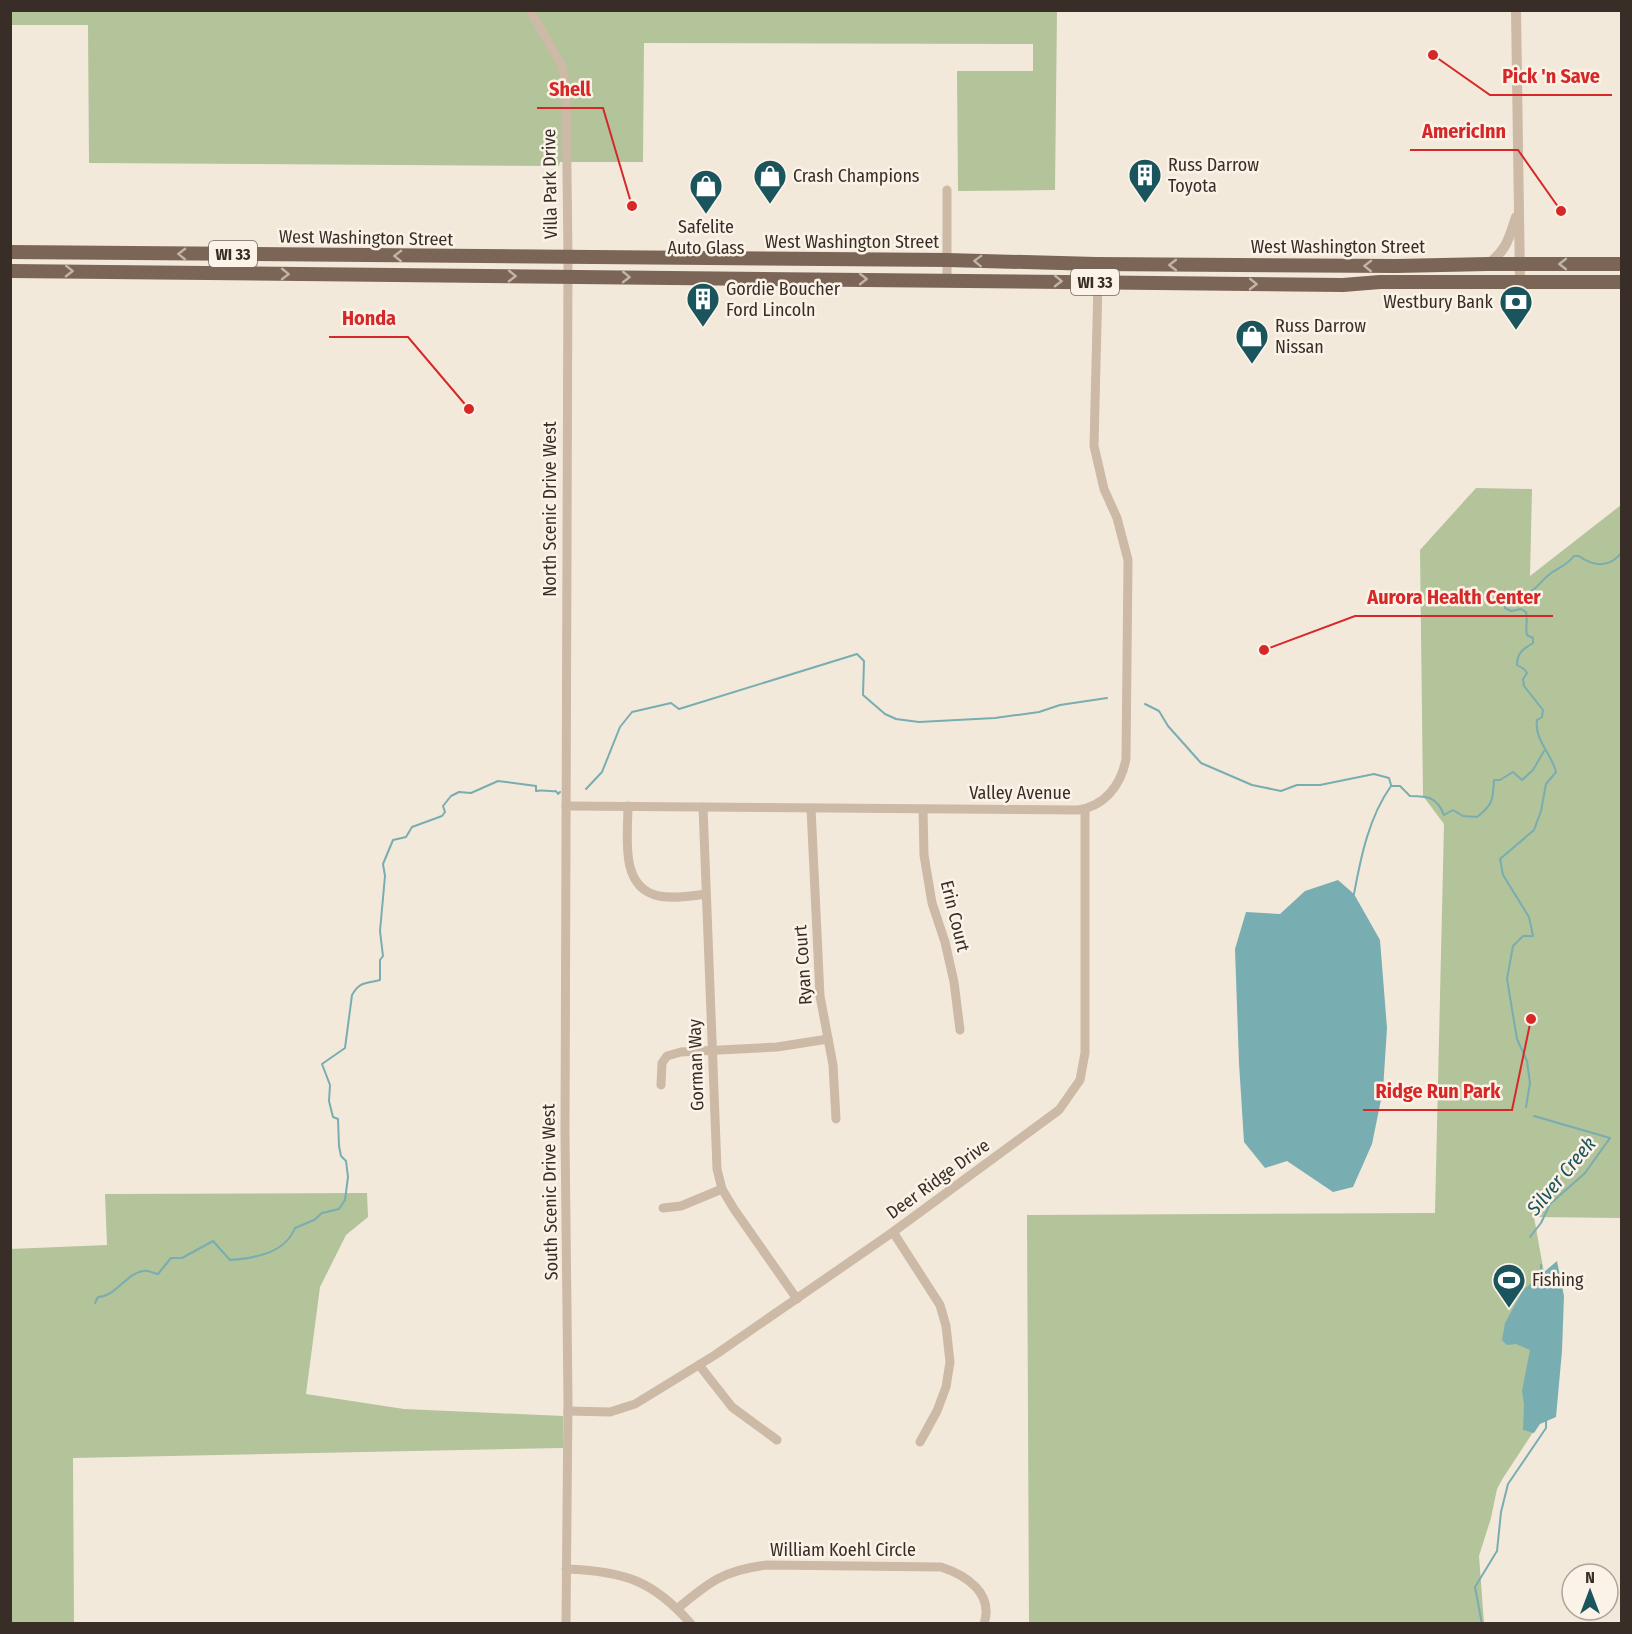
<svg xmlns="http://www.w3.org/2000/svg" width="1632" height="1634" viewBox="0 0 1632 1634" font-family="'Fira Sans Condensed',sans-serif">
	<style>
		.green { fill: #b3c39a }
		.water { fill: #78adb2 }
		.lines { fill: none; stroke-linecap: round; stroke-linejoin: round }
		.stream { stroke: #78adb2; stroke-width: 2 }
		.minor { stroke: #ccb9a6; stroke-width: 9 }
		.tertiary { stroke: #ccb9a6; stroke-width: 10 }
		.primary { stroke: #7b6557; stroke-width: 14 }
		.oneway { stroke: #c1b3a6 }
		.labels { text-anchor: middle; stroke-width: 5; stroke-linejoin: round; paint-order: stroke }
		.shield { fill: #fbf3e7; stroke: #726861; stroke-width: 1.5 }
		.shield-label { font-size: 16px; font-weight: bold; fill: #382d27 }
		.poi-label { font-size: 18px; fill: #382d27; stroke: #fbf3e7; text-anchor: start }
		.street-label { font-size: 18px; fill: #382d27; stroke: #fbf3e7 }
		.water-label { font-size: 20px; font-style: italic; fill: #1a545c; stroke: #fbf3e7 }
		.leader { fill: none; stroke: #d62828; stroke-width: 2 }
		.callout-dot { fill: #d62828; stroke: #fbf3e7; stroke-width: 2 }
		.callout-label { font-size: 20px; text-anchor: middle; font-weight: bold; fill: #d62828; stroke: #fbf3e7; stroke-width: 5; stroke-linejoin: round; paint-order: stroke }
	</style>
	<rect width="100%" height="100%" fill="#f3e9db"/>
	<g class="green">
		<path d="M10,11H1057L1055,190L958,191L957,71H1033V44L644,43L643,162H560L559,166L89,163L88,25H11Z"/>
		<path d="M1476,488L1532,489L1530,576L1621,505V1218L1534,1217L1546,1284L1549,1408L1503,1478L1497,1489L1491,1518L1479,1556L1484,1623H1029L1027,1215L1435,1213L1444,824L1423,796L1420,550Z"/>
		<path d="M367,1193L368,1217L346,1235L320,1287L306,1394L404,1409L563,1416V1448L73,1458L74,1623H11L10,1249L107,1245L105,1194Z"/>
	</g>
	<g class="water">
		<path d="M1338,880L1354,894L1380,940L1387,1028L1383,1090L1372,1144L1353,1187L1333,1192L1287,1161L1265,1168L1244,1142L1239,1063L1235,949L1246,912L1280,914L1305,891Z"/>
		<path d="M1557,1261L1564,1296L1562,1351L1556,1417L1540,1424L1534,1433L1523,1430L1524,1404L1522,1391L1530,1350L1516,1344L1507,1345L1502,1340L1505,1323L1523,1290Z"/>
	</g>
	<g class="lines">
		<g class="stream">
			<path d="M1145,704L1159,711L1168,726L1201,763L1252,785L1281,791L1297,785H1320L1374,774L1389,778L1391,785"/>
			<path d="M586,789L602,772L620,727L632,712L671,703L679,709L857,654L864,661L863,695L885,714L896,719L919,722L995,718L1039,712L1060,705L1107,698"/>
			<path d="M1354,894C1361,856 1369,817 1391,786H1400L1410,796C1428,796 1437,797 1444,815L1453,810L1463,816L1477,817C1493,805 1493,799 1494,780H1500L1513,772L1522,780L1533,770L1544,751"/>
			<path d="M1526,1107L1530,1083L1527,1061L1517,1039L1507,979L1513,946L1523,936H1533L1529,917L1503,875L1500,859L1534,830L1541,811L1546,784L1556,772C1552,754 1534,740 1537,720L1542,717L1543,710L1524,686L1523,679L1527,673L1524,669L1517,665C1517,653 1523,649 1533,643V638L1527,635C1525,627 1528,621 1526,612L1521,609L1511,611L1505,608V599L1510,594C1539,594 1532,588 1551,573C1559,568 1568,564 1574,556H1579C1594,567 1610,568 1622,552"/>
			<path d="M1530,1237L1541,1223L1550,1204L1585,1173L1610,1138L1534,1116"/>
			<path d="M1541,1278V1265"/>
			<path d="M95,1303L98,1297C117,1296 125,1274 143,1271C147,1270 154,1273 158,1274L171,1258H182L213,1241L230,1260C256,1258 285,1253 295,1228L314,1220L322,1213L339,1209L345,1200L348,1177L346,1161L341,1156L339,1146L338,1119L333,1117L329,1101L330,1085L322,1064L345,1048L352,995C360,981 365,984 380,980V960L383,956L380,931L385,876L383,864L393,840L406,837L412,827L442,816L445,812L443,806L451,796L459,792L471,793L498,781L536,786V791C543,789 548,792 556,791L558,794L560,792"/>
			<path d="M1482,1624L1475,1587L1497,1551L1501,1512L1508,1484L1546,1428V1421"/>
		</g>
		<g class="minor">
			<path d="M530,10L562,66L566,87L568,258L565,1133L568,1400L566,1624"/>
			<path d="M947,279V190"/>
			<path d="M566,806L1078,810C1105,806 1121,785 1126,759L1128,560L1117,518L1104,489L1094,446L1098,282L1096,264"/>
			<path d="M628,806C628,836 619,888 659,896C674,899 691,896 706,894"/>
			<path d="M703,807L717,1169L722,1189L734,1209L797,1299"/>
			<path d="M811,808L820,996L833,1065L836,1119"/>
			<path d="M923,809L924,855L932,903L945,942L954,982L960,1030"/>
			<path d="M661,1085L662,1063L667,1056L681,1052L777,1047L828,1039"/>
			<path d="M663,1208L681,1206L722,1189"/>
			<path d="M893,1232L940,1305L946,1326L950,1362L946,1387L937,1411L920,1442"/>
			<path d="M699,1365L732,1407L777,1440"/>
			<path d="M568,1411L610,1412L635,1404L715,1355L893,1232L1059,1110L1080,1080L1085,1053V809"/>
			<path d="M566,1569C623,1571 653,1580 691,1624"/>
			<path d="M677,1609C709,1582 724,1570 767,1565L941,1567C966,1575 994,1593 984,1624"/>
		</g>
		<g class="tertiary">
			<path d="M1516,10L1520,281"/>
			<path d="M1488,264C1507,250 1509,238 1516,217"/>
		</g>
		<g class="primary">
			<path d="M10,252L947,260L1096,264L1396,266L1488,264H1622"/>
			<path d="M10,271L1343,285L1380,282H1622"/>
		</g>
	</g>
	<defs><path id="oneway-chevron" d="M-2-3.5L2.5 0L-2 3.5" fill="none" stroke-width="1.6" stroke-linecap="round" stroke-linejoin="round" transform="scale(1.5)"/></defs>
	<g class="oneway">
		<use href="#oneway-chevron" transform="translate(182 254) rotate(-179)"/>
		<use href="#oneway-chevron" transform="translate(398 256) rotate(-179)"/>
		<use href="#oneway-chevron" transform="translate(978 261) rotate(-178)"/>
		<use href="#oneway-chevron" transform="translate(1563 264) rotate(-180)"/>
		<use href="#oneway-chevron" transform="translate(1173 265) rotate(-180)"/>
		<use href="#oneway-chevron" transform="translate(1368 266) rotate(-179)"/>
		<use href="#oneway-chevron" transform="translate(69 271) rotate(1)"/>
		<use href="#oneway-chevron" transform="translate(285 274) rotate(1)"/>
		<use href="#oneway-chevron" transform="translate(512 276) rotate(1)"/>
		<use href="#oneway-chevron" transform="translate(626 277) rotate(1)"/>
		<use href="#oneway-chevron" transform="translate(863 279)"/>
		<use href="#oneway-chevron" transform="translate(1058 281) rotate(1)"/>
		<use href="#oneway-chevron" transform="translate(1253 284) rotate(1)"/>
	</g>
	<defs>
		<g id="building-pin" transform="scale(1.725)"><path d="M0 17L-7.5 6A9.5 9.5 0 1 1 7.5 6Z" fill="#1a545c" stroke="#fbf3e7"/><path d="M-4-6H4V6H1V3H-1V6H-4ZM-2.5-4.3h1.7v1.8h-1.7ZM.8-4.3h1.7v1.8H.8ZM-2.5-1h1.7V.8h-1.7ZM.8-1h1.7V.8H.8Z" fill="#fff"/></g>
		<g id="shop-pin" transform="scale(1.725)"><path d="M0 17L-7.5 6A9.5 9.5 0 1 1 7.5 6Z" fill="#1a545c" stroke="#fbf3e7"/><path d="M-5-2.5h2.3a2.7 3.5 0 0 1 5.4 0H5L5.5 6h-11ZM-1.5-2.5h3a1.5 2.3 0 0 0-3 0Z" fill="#fff"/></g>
		<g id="bank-pin" transform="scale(1.725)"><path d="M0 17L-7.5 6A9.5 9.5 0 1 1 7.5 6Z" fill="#1a545c" stroke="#fbf3e7"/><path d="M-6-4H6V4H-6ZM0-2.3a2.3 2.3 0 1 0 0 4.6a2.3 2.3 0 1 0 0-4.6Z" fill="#fff"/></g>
		<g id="stadium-pin" transform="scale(1.725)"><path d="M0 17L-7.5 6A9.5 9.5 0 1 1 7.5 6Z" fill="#1a545c" stroke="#fbf3e7"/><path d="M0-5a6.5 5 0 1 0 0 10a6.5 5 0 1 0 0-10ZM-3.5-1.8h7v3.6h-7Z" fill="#fff"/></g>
	</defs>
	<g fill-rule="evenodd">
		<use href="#building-pin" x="1145" y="175"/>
		<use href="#shop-pin" x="770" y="176"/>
		<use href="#shop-pin" x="706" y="186"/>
		<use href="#building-pin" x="703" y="299"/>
		<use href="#bank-pin" x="1516" y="302"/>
		<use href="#shop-pin" x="1252" y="336"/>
		<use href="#stadium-pin" x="1509" y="1280"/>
	</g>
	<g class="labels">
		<g class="shield">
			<rect x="209" y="241" width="48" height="26" rx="4.5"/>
			<rect x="1071" y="269" width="48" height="26" rx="4.5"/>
		</g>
		<g class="shield-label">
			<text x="233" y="260">WI 33</text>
			<text x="1095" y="288">WI 33</text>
		</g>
		<g class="poi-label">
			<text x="1168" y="171">Russ Darrow<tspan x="1168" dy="21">Toyota</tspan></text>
			<text x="793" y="182">Crash Champions</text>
			<text x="706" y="233" text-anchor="middle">Safelite<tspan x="706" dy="21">Auto Glass</tspan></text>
			<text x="726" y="295">Gordie Boucher<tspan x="726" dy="21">Ford Lincoln</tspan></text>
			<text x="1493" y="308" text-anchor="end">Westbury Bank</text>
			<text x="1275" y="332">Russ Darrow<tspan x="1275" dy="21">Nissan</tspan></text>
			<text x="1532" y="1286">Fishing</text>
		</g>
		<g class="street-label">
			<text transform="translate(550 184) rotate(-91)" y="6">Villa Park Drive</text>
			<text transform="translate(366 238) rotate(1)" y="6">West Washington Street</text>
			<text x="852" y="248">West Washington Street</text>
			<text x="1338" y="253">West Washington Street</text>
			<text transform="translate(550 509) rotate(-90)" y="6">North Scenic Drive West</text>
			<text x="1020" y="799">Valley Avenue</text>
			<text transform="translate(955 916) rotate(76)" y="6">Erin Court</text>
			<text transform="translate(803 965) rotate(-94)" y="6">Ryan Court</text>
			<text transform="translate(696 1065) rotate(-92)" y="6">Gorman Way</text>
			<text transform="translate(938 1179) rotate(-36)" y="6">Deer Ridge Drive</text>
			<text transform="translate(550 1192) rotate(-91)" y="6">South Scenic Drive West</text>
			<text x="843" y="1556">William Koehl Circle</text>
		</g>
		<g class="water-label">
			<text transform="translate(1561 1176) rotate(-50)" y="7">Silver Creek</text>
		</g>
	</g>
	<path class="leader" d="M1433 55L1490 95H1612M632 206L603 108H537M1561 211L1518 150H1410M469 409L408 337H329M1264 650L1355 616H1553M1531 1019L1512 1110H1363"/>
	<g class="callout-dot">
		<circle cx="1433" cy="55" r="6"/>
		<circle cx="632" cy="206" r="6"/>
		<circle cx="1561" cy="211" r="6"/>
		<circle cx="469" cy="409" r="6"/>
		<circle cx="1264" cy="650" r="6"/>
		<circle cx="1531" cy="1019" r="6"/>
	</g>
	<g class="callout-label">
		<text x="1551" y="83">Pick 'n Save</text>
		<text x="570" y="96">Shell</text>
		<text x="1464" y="138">AmericInn</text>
		<text x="369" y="325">Honda</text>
		<text x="1454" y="604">Aurora Health Center</text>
		<text x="1438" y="1098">Ridge Run Park</text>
	</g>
	<rect width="1632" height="1634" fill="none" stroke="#382d27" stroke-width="24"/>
	<g transform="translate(1590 1592)"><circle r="28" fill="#fbf3e7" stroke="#ada49a" stroke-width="1.5"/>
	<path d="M0-4.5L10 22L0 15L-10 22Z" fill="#1a545c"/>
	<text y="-9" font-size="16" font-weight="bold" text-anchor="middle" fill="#382d27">N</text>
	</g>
</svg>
